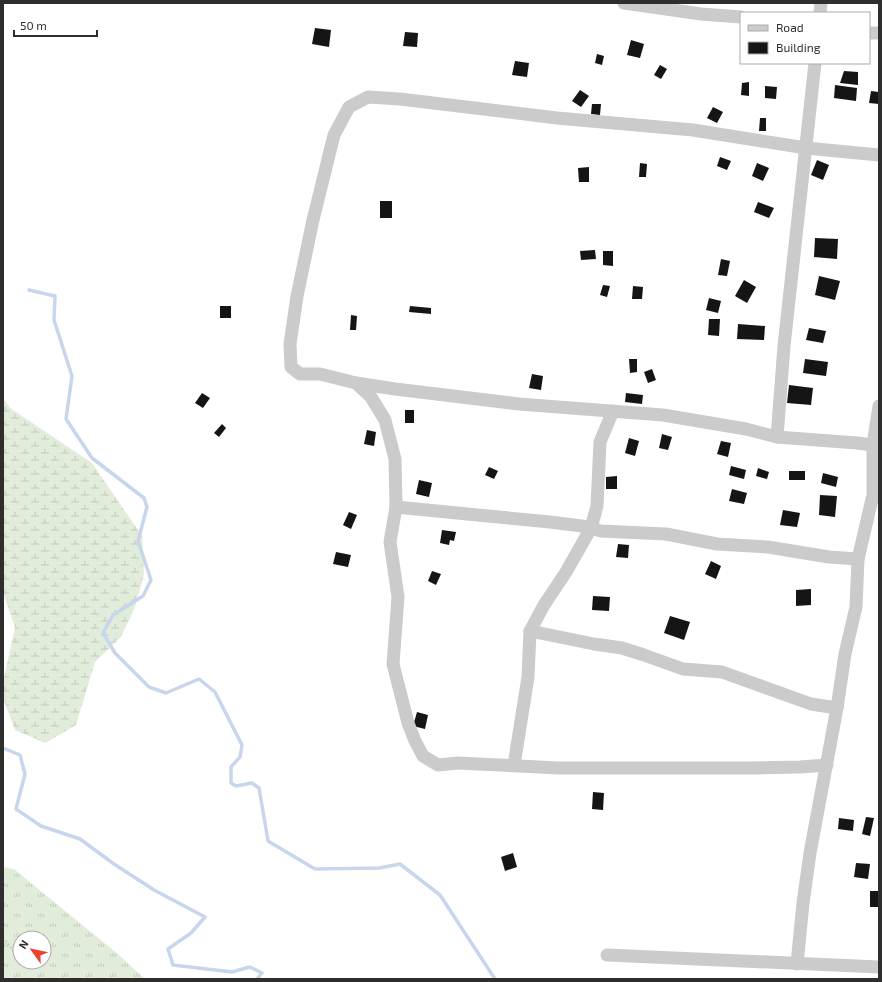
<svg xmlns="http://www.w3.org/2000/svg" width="882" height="982" viewBox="0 0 882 982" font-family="'Exo 2',sans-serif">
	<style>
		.grass { fill: url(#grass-tufts); fill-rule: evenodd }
		.wetland { fill: url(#wetland-marsh) }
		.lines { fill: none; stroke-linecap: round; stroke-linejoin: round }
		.stream { stroke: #c7d6ed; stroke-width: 3.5 }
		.building { fill: #151515 }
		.path { stroke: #cbcbcb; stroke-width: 2; stroke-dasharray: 2 2; stroke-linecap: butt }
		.minor { stroke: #cbcbcb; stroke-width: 13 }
	</style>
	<defs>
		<pattern id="grass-tufts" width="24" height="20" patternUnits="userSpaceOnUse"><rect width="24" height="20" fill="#e1ecdb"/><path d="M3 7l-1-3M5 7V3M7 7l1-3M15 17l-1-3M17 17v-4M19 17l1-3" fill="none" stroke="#c1cbbc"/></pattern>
		<pattern id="wetland-marsh" width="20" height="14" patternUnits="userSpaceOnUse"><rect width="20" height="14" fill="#e1ecdb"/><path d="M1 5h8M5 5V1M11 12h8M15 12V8" fill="none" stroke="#c1cbbc"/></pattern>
	</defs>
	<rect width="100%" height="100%" fill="#fff"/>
	<path class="grass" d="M3,867L14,869L119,955L145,979H3ZM20,938H44V962H20Z"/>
	<path class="wetland" d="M3,398L10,408L92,463L142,536L144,575L135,607L121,637L95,662L76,725L45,743L15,730L3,698V683L15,627L3,593Z"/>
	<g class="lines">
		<g class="stream">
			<path d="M29,290L55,296L54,320L72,376L66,419L92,458L144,498L147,507L138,541L151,580L143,596L113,615L103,633L115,653L149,687L166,693L199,679L215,692L242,745L240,757L231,767V783L236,786L252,783L259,788L268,841L315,869L379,868L400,864L440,895L495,979"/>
			<path d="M3,748L20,755L25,774L16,809L41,826L80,839L114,864L154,890L205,917L191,933L168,949L173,965L232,972L250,967L262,973L257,979"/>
		</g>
	</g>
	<g class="building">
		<path d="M315,28L331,30L329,47L312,44Z"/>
		<path d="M405,32L418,33L417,47L403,46Z"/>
		<path d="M631,40L644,44L640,58L627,55Z"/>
		<path d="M597,54L604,56L602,65L595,63Z"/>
		<path d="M515,61L529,63L527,77L512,75Z"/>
		<path d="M660,65L667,69L661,79L654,75Z"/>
		<path d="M844,71L858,72V85L840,83Z"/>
		<path d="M749,82V96L741,95L742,83Z"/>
		<path d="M835,85L857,88L856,101L834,98Z"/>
		<path d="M765,86L777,87L776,99L765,98Z"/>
		<path d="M580,90L589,96L581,107L572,101Z"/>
		<path d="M871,91L879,92V104L869,103Z"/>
		<path d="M592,104H601L600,115L591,114Z"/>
		<path d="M713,107L723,112L717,123L707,118Z"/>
		<path d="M760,118H766V131H759Z"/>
		<path d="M720,157L731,161L727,170L717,166Z"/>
		<path d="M817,160L829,165L823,180L811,175Z"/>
		<path d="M640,163L647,164L646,177H639Z"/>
		<path d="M757,163L769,168L763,181L752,176Z"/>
		<path d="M589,167V182H579L578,168Z"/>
		<rect x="380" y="201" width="12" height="17"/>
		<path d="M758,202L774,208L769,218L754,212Z"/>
		<path d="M815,238L838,239L837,259L814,257Z"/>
		<path d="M595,250L596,259L581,260L580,251Z"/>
		<path d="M603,251H613V266L603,265Z"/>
		<path d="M721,259L730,261L727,276L718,275Z"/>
		<path d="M819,276L840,281L835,300L815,295Z"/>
		<path d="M744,280L756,287L747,303L735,296Z"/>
		<path d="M603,285L610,286L607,297L600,295Z"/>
		<path d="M633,286L643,287L642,299H632Z"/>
		<path d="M709,298L721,301L718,313L706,310Z"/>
		<rect x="220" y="306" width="11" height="12"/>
		<path d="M410,306L431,308V314L409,312Z"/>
		<path d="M351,315L357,316L356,330H350Z"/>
		<path d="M709,319H720L719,336L708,335Z"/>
		<path d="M738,324L765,326L764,340L737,339Z"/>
		<path d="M809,328L826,331L823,343L806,340Z"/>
		<path d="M629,359H637V372L630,373Z"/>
		<path d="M805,359L828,362L826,376L803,373Z"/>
		<path d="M652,369L656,380L648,383L644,372Z"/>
		<path d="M532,374L543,376L541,390L529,388Z"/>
		<path d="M789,385L813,388L811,405L787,403Z"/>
		<path d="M202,393L210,398L203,408L195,403Z"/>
		<path d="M626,393L643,395L642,404L625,402Z"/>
		<rect x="405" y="410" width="9" height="13"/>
		<path d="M222,424L226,428L219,437L214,433Z"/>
		<path d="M367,430L376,432L374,446L364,444Z"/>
		<path d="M662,434L672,437L668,450L659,448Z"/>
		<path d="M629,438L639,441L635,456L625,453Z"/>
		<path d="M721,441L731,443L728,457L717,454Z"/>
		<path d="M731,466L746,470L744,479L729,475Z"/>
		<path d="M489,467L498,471L494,479L485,475Z"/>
		<path d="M758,468L769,472L767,479L756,476Z"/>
		<rect x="789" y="471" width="16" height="9"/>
		<path d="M823,473L838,477L836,487L821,483Z"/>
		<path d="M617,476V489H606V477Z"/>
		<path d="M419,480L432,483L429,497L416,494Z"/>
		<path d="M732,489L747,493L744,504L729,501Z"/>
		<path d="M820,495L837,496L835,517L819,515Z"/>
		<path d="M783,510L800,513L797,527L780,525Z"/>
		<path d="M349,512L357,515L351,529L343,525Z"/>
		<path d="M442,530L456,532L454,541L450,540L449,545L440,543Z"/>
		<path d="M618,544L629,545L628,558L616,557Z"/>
		<path d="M336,552L351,555L348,567L333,564Z"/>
		<path d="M711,561L721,566L716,579L705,574Z"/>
		<path d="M432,571L441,574L436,585L428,581Z"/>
		<path d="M811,589V605L796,606V590Z"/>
		<path d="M593,596L610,597L609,611L592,610Z"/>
		<path d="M670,616L690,622L684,640L664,633Z"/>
		<path d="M417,712L428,715L425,729L413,726Z"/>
		<path d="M593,792L604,793L603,810L592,809Z"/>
		<path d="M866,817L874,818L870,836L862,834Z"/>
		<path d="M839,818L854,820L853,831L838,829Z"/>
		<path d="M513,853L517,867L505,871L501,857Z"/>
		<path d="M856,863L870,864L868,879L854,877Z"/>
		<rect x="870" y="891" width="9" height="16"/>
	</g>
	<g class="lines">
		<path class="path" d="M3,937L19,959"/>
		<g class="minor">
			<path d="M624,3L701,14L741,17"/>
			<path d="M820,13L821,3"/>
			<path d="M869,33H879"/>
			<path d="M879,155L806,148L693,130L557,118L400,99L368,97L349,107L334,135L313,220L297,296L290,344L291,367L300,374H320L356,383L395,389L519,404L663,415L746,429L777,437L857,443L879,446"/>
			<path d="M356,383L371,397L385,420L395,459L396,507L390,542L398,597L393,664L408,723L415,741L423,756L438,765L458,763L559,768H752L800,767L827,765"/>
			<path d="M777,437L784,346L815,63"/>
			<path d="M396,507L550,522L582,526L601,531L666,534L717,544L768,547L829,557L858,559"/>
			<path d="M530,631L594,644L622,648L644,655L683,669L722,672L811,704L837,708"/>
			<path d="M514,765L528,677L530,631L544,605L566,572L591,528L597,506L600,442L613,411"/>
			<path d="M607,955L879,967"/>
			<path d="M797,964L803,903L810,853L837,708L845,654L856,607L858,559L873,495V445L879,406"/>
		</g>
	</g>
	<rect width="882" height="982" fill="none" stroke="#2e2e2e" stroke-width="8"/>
	<rect x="740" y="12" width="130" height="52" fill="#ffffff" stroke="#ababab"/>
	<rect x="748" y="25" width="20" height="6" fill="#cbcbcb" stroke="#ababab"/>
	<text x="776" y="32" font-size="12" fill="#2e2e2e">Road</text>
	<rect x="748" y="42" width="20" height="12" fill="#151515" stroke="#ababab"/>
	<text x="776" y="52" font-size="12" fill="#2e2e2e">Building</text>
	<g transform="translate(32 950) rotate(303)"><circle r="19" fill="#ffffff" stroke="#ababab"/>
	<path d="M0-3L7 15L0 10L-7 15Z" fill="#eb432b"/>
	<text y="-6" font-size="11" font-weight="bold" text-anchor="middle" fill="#2e2e2e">N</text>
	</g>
	<path d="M14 30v6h83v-6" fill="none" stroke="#2e2e2e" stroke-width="2"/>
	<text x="20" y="30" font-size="12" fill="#2e2e2e" stroke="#ffffff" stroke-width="3" paint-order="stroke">50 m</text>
</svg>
